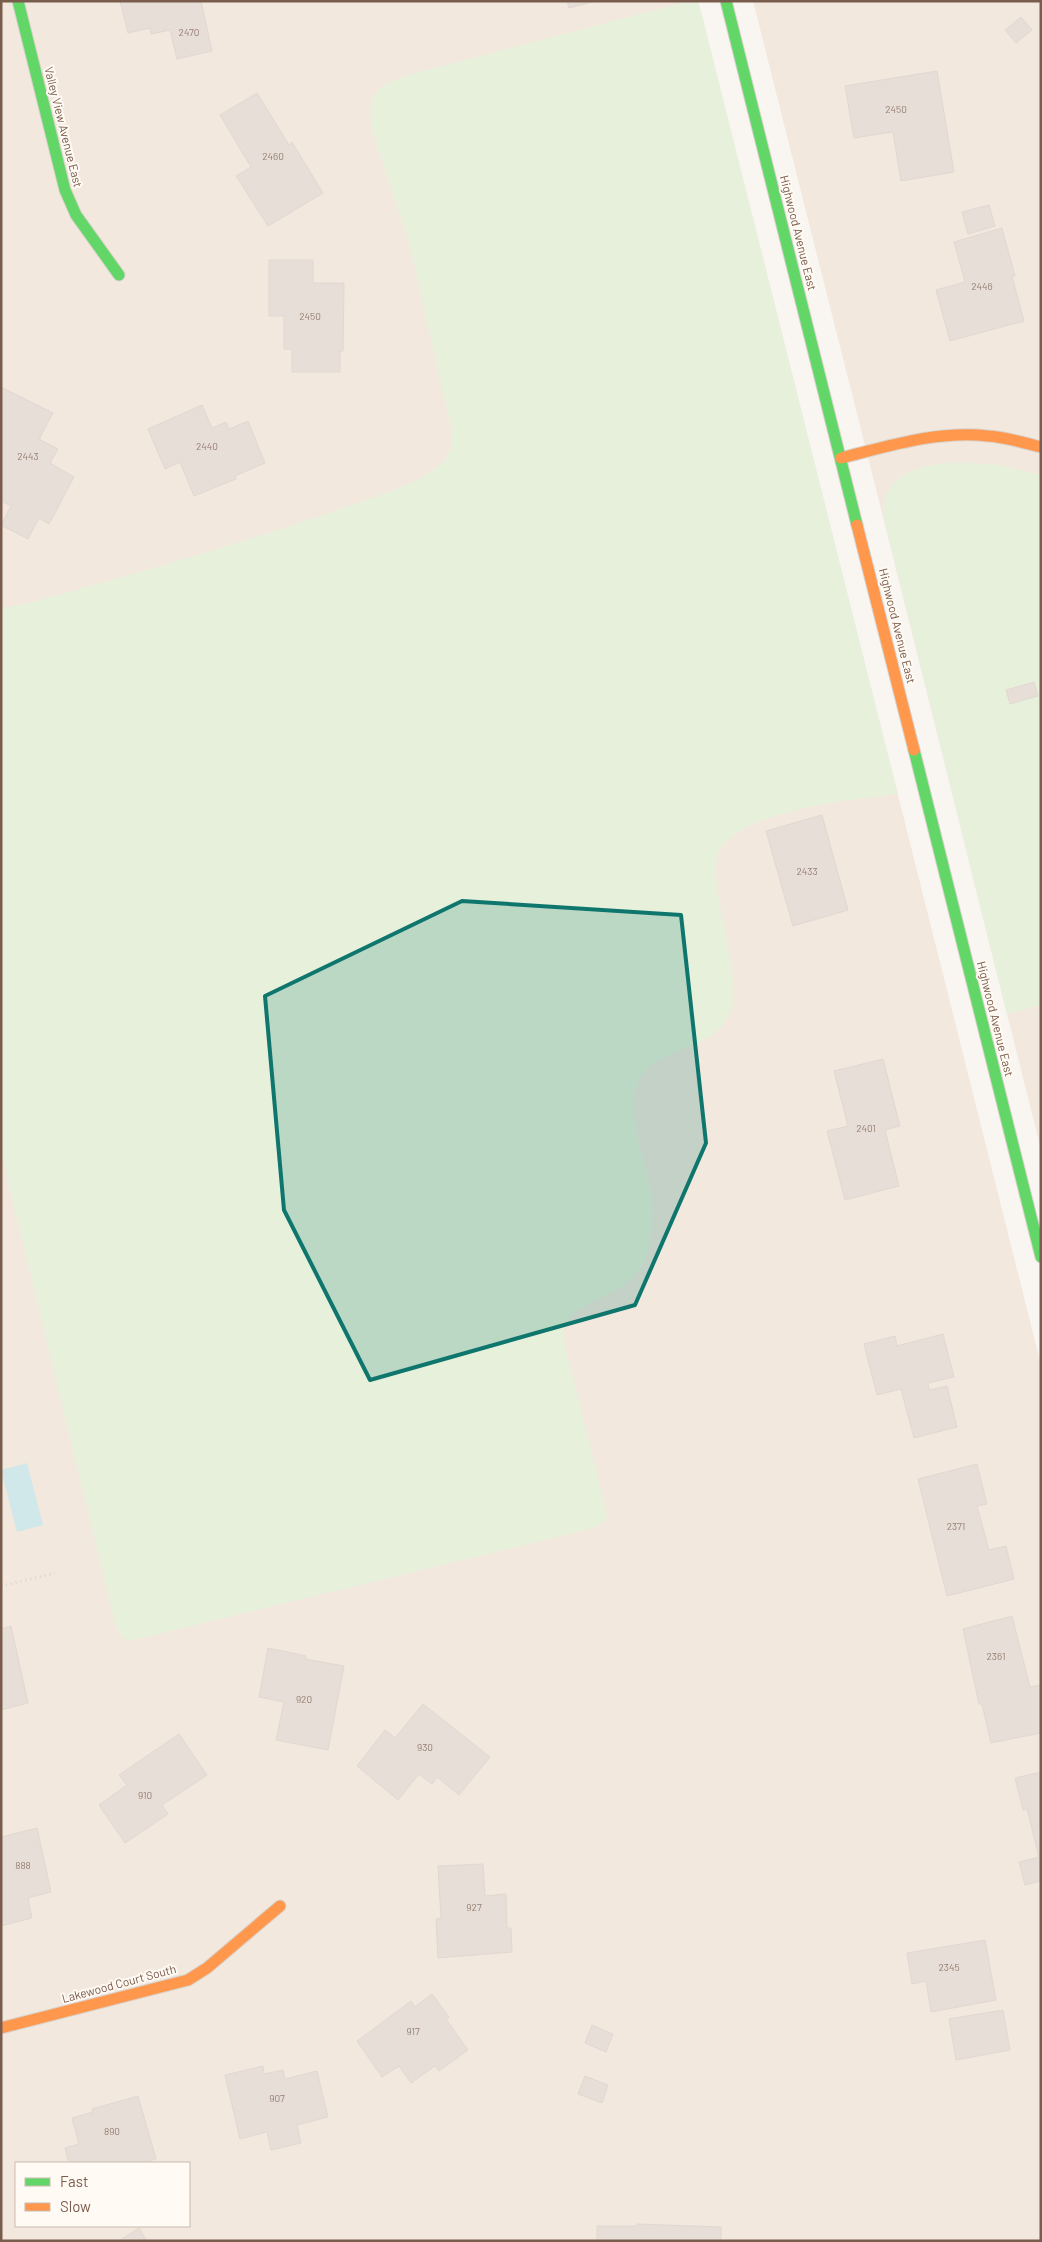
<svg xmlns="http://www.w3.org/2000/svg" width="1042" height="2242" viewBox="0 0 1042 2242" font-family="Barlow,sans-serif">
	<style>
		.residential { fill: #f2e8de; fill-rule: evenodd }
		.green { fill: #e7f0db }
		.water { fill: #d0e8ea }
		.building { fill: #e6ded7; stroke: #e2d8d2 }
		.lines { fill: none; stroke-linecap: round; stroke-linejoin: round }
		.fast-casing { stroke: #d9d2cb; stroke-width: 13 }
		.slow-casing { stroke: #d9d2cb; stroke-width: 13 }
		.path { stroke: #dcd5d0; stroke-width: 3; stroke-dasharray: 1 4; stroke-linecap: butt }
		.fast { stroke: #63d668; stroke-width: 11 }
		.slow { stroke: #ff974d; stroke-width: 11 }
		.marked { fill: #0f766e; fill-opacity: 0.2; stroke: #0f766e; stroke-width: 4; stroke-linejoin: round }
		.labels { text-anchor: middle; stroke-width: 4; stroke-linejoin: round; paint-order: stroke }
		.number-label { font-size: 10px; fill: #977e72 }
		.street-label { font-size: 12px; fill: #7a5c4d; stroke: #fffaf3 }
	</style>
	<rect width="100%" height="100%" fill="#f9f5f0"/>
	<g class="residential">
		<path d="M1,1H698L483,548L1,663Z"/>
		<path d="M753,1H1041V1150L886,529Z"/>
		<path d="M891,767L1041,1365V2241H1V1119L442,874ZM16,2163H189V2226H16Z"/>
	</g>
	<g class="green">
		<path d="M689,1H698L702,15L898,794C851,800 753,809 722,846C701,871 741,967 733,1003C722,1055 659,1041 638,1082C623,1113 647,1160 651,1192C654,1211 652,1232 648,1250C644,1267 633,1280 618,1289C599,1301 561,1309 563,1337L607,1514L604,1523L586,1530L129,1641L120,1635L115,1623L1,1152V608C37,603 73,590 108,581C186,559 263,536 340,509C371,498 419,485 443,462C453,452 453,440 451,427L410,246L372,130C367,96 374,88 405,76Z"/>
		<path d="M955,462L1000,465L1041,475V1005L1007,1014L883,515C885,471 918,466 955,462Z"/>
	</g>
	<path class="water" d="M27,1463L43,1525L17,1532L1,1470Z"/>
	<g class="building">
		<path d="M120,1H201L212,51L177,59L170,30L151,34L150,28L128,33Z"/>
		<path d="M567,1H596L569,8Z"/>
		<path d="M1021,17L1032,30L1016,43L1005,30Z"/>
		<path d="M937,71L954,172L901,181L893,132L854,138L845,86Z"/>
		<path d="M257,93L289,145L292,142L323,193L268,226L236,176L251,167L220,115Z"/>
		<path d="M989,205L995,226L968,234L962,212Z"/>
		<path d="M1002,228L1015,276H1012L1024,321L950,341L936,290L965,282L954,242Z"/>
		<path d="M269,260H313V283H344L343,351H340V372H292V349H284V316H269Z"/>
		<path d="M1,387L53,413L39,439L58,449L50,463L74,477L49,524L39,518L28,539L1,525L11,506L1,501Z"/>
		<path d="M202,405L212,428L226,422L229,429L248,421L265,463L235,476L236,479L194,496L180,462L165,469L148,429Z"/>
		<path d="M1034,682L1038,696L1010,704L1006,690Z"/>
		<path d="M822,815L848,910L793,926L766,831Z"/>
		<path d="M883,1059L900,1126L885,1130L899,1186L845,1200L827,1131L848,1126L834,1071Z"/>
		<path d="M943,1334L954,1377L928,1383L929,1390L947,1386L957,1427L914,1438L901,1389L877,1395L864,1344L895,1336L897,1346Z"/>
		<path d="M977,1464L987,1504L977,1506L989,1550L1006,1546L1014,1579L947,1596L918,1479Z"/>
		<path d="M1012,1616L1030,1687L1040,1685L1041,1733L991,1743L982,1704H979L963,1629Z"/>
		<path d="M11,1626L28,1703L1,1710V1629Z"/>
		<path d="M268,1648L306,1656L305,1659L344,1666L328,1750L276,1740L284,1702L259,1697Z"/>
		<path d="M423,1704L490,1757L459,1795L437,1777L432,1784L419,1774L398,1800L357,1766L385,1730L395,1738Z"/>
		<path d="M179,1734L207,1775L162,1805L168,1814L125,1843L99,1805L127,1785L119,1775Z"/>
		<path d="M1041,1772V1881L1025,1885L1019,1862L1039,1857L1027,1809L1023,1810L1015,1778Z"/>
		<path d="M37,1828L51,1892L28,1898L32,1918L1,1926V1837Z"/>
		<path d="M483,1864L485,1896L506,1894L507,1928H511L512,1952L438,1958L436,1919L441,1918L438,1866Z"/>
		<path d="M985,1940L996,2000L931,2012L926,1981L912,1984L907,1953Z"/>
		<path d="M432,1994L449,2017L446,2019L468,2050L439,2071L435,2066L411,2083L399,2066L382,2077L357,2041L411,2001L415,2007Z"/>
		<path d="M1003,2010L1010,2050L956,2060L949,2019Z"/>
		<path d="M592,2025L613,2034L606,2052L585,2043Z"/>
		<path d="M263,2066L264,2074L283,2070L285,2079L317,2071L328,2117L297,2125L301,2143L271,2150L267,2132L240,2139L225,2075Z"/>
		<path d="M585,2076L608,2085L602,2103L578,2094Z"/>
		<path d="M138,2096L156,2159L142,2163H69L65,2148L79,2144L72,2118L93,2112L92,2109Z"/>
		<path d="M637,2224L721,2227V2241H597V2226H637Z"/>
		<path d="M139,2228L147,2241H119Z"/>
	</g>
	<g class="lines">
		<g class="fast-casing">
			<g id="fast">
				<path d="M18,1L65,190L76,215L119,275"/>
				<path d="M726,1L857,525"/>
				<path d="M914,750L1041,1257"/>
			</g>
		</g>
		<g class="slow-casing">
			<g id="slow">
				<path d="M841,458C889,446 939,430 988,436C1006,437 1024,443 1041,447"/>
				<path d="M857,525L914,750"/>
				<path d="M1,2028L188,1980L207,1968L280,1906"/>
			</g>
		</g>
		<path class="path" d="M1,1586L55,1573"/>
		<use href="#fast" class="fast"/>
		<use href="#slow" class="slow"/>
	</g>
	<path class="marked" d="M462,901L681,915L706,1143L635,1305L370,1380L284,1210L265,996Z"/>
	<g class="labels">
		<g class="number-label">
			<text x="189" y="36">2470</text>
			<text x="896" y="113">2450</text>
			<text x="273" y="160">2460</text>
			<text x="982" y="290">2446</text>
			<text x="310" y="320">2450</text>
			<text x="207" y="450">2440</text>
			<text x="28" y="460">2443</text>
			<text x="807" y="875">2433</text>
			<text x="866" y="1132">2401</text>
			<text x="956" y="1530">2371</text>
			<text x="996" y="1660">2361</text>
			<text x="304" y="1703">920</text>
			<text x="425" y="1751">930</text>
			<text x="145" y="1799">910</text>
			<text x="23" y="1869">888</text>
			<text x="474" y="1911">927</text>
			<text x="949" y="1971">2345</text>
			<text x="413" y="2035">917</text>
			<text x="277" y="2102">907</text>
			<text x="112" y="2135">890</text>
		</g>
		<g class="street-label">
			<text transform="translate(63 127) rotate(76)" y="4">Valley View Avenue East</text>
			<text transform="translate(798 233) rotate(76)" y="4">Highwood Avenue East</text>
			<text transform="translate(897 626) rotate(76)" y="4">Highwood Avenue East</text>
			<text transform="translate(995 1019) rotate(76)" y="4">Highwood Avenue East</text>
			<text transform="translate(119 1984) rotate(-15)" y="4">Lakewood Court South</text>
		</g>
	</g>
	<rect width="1042" height="2242" fill="none" stroke="#7a5c4d" stroke-width="5"/>
	<rect x="15" y="2162" width="175" height="65" fill="#fffaf3" stroke="#cabbb1"/>
	<rect x="25" y="2178" width="25" height="8" fill="#63d668" stroke="#cabbb1"/>
	<text x="60" y="2187" font-size="15" fill="#7a5c4d">Fast</text>
	<rect x="25" y="2203" width="25" height="8" fill="#ff974d" stroke="#cabbb1"/>
	<text x="60" y="2212" font-size="15" fill="#7a5c4d">Slow</text>
</svg>
